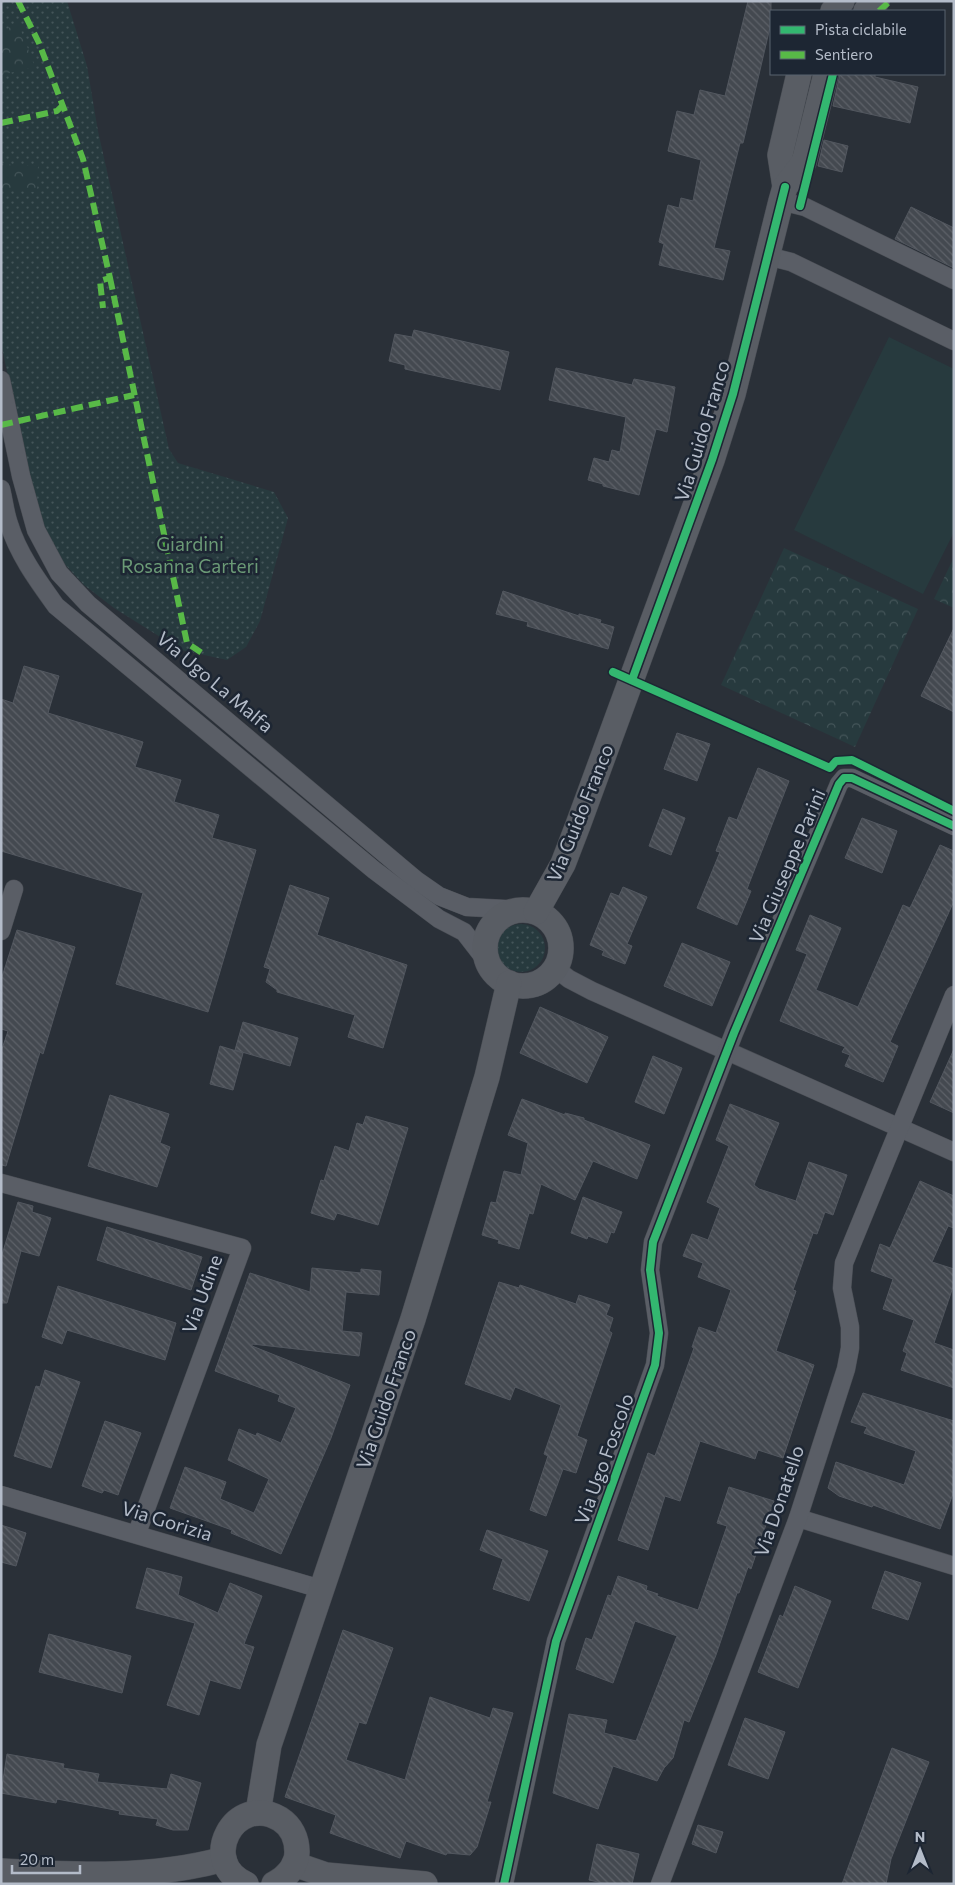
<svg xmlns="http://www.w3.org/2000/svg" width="955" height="1885" viewBox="0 0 955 1885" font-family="Commissioner,sans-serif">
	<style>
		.grass { fill: url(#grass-dots) }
		.park { fill: url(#park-crowns) }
		.pitch { fill: #273a3e }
		.building { fill: url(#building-back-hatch); stroke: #52575f }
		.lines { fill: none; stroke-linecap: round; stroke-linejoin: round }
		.street-casing { stroke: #484c53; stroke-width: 19 }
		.secondary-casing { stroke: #484c53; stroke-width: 26 }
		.street { stroke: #5a5e66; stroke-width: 18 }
		.secondary { stroke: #595d64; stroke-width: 25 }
		.quiet { stroke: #58b947; stroke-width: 6; stroke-dasharray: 12 6; stroke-linecap: butt }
		.cycleway-casing { stroke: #1d2633; stroke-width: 11 }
		.cycleway { stroke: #33b770; stroke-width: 8 }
		.labels { text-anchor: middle; stroke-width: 5; stroke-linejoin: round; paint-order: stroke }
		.street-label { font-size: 19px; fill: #b4bcc9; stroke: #1d2633 }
		.park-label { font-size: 19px; fill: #6b9a76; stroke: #1d2633 }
	</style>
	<defs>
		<pattern id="grass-dots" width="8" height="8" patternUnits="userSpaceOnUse" patternTransform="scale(1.25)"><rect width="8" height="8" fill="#273a3e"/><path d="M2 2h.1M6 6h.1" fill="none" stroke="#445559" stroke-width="1.8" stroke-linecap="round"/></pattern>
		<pattern id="park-crowns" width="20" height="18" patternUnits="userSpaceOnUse" patternTransform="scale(1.25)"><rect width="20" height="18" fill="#273a3e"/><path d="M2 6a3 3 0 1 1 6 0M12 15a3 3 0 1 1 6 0" fill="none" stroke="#445559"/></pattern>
		<pattern id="building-back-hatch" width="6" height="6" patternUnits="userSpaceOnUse" patternTransform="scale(1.25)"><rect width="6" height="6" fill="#444950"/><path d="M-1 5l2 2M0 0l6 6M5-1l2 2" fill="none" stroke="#5d6168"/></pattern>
	</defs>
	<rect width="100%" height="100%" fill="#2a3038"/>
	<g class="grass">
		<path d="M1,1H67L87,66L98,131L169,449L178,463L274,492L288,518L260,621L246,647L227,660L181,650L114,608L84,585L60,559L39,518L1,344Z"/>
		<circle cx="521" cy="948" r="24"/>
	</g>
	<g class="park">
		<path d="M18,23L35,67L1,75V32Z"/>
		<path d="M1,164L38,166L37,192L1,190Z"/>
		<path d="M784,548L918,609L855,747L721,685Z"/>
		<path d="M954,557V608L934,599Z"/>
	</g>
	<path class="pitch" d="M889,337L954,369V532L923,594L794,530Z"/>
	<g class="building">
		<path d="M748,1H771V23L743,143H740L714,248L730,251L723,280L659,265L664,244L659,242L668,205L679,208L681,198L693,201L701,160L668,151L677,111L694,115L700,90L725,96Z"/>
		<path d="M840,74H875V77L918,87L910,123L833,106Z"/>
		<path d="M824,140L848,146L842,172L818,166Z"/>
		<path d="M911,207L954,228V268L895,239Z"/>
		<path d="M414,330L509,352L500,390L405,369V365L389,361L395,334L412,337Z"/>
		<path d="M556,368L632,385L634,379L675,387L667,432L656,429L639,495L603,486V484L588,480L594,458L609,462L612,450L620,452L626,417L549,400Z"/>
		<path d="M503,591L579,616V614L601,620L600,623L614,627L608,649L527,626L528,622L496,614Z"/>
		<path d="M954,628V712L921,696Z"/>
		<path d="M24,666L59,676L48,713L143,742L135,767L181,780L174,802L219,815L212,838L256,850L208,1012L116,984L143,893L1,851V699L13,703Z"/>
		<path d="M677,733L710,744L697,781L664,769Z"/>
		<path d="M758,768L789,781L747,889L751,891L737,925L697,908L720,852L716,851L729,817L737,820Z"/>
		<path d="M663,809L685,818L671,855L649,846Z"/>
		<path d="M862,818L897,831L882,873L845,858Z"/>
		<path d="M940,845L954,851V901L890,1042L898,1046L883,1082L845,1066L850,1055L842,1052L845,1047L780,1021L807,954L796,950L810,915L841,928L816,990L858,1007L903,905L910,908Z"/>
		<path d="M290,885L329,898L317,935L407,965L383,1048L348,1037L355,1015L277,992V990L266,982L270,969L264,967Z"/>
		<path d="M623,887L647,897L627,944L632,946L625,964L602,955L604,951L590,945L611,893L619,896Z"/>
		<path d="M17,930L75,947L43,1054L40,1052L6,1166L1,1165V1052L8,1031L1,1029V980Z"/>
		<path d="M682,943L730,962L712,1006L664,986Z"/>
		<path d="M540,1007L608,1037L587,1083L520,1053Z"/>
		<path d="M243,1022L298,1038L290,1066L235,1050Z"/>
		<path d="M220,1046L243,1053L233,1090L210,1084Z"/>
		<path d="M954,1049V1113L930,1102Z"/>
		<path d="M653,1056L682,1068L664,1114L635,1102Z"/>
		<path d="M110,1095L169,1114L160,1143L170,1147L157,1187L88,1166Z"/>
		<path d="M522,1099L565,1115V1113L584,1118V1120L650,1145L637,1179L593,1161L575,1200L541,1184L533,1214L529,1213L519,1249L498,1243L499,1240L482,1235L491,1202L496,1203L504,1171L521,1175L528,1143L508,1135Z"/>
		<path d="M730,1104L779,1123L754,1185L759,1189L796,1201L809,1162L847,1175L833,1215L825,1212L817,1234L813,1233L793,1290L796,1291L776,1351L814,1365L783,1458L758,1450L755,1459L700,1441L680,1501L665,1496L648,1550L618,1540L648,1453L655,1456L694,1348L692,1347L699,1327L716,1333L731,1290L698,1277L703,1263L683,1256L692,1234L708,1240L720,1208L707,1202L729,1146L716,1140Z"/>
		<path d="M366,1116L408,1128L378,1225L337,1213L334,1220L311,1213L321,1180L324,1181L335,1146L349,1151L357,1123L363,1125Z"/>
		<path d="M920,1181L954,1196V1228L948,1226L932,1262L954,1269V1284L934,1343L954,1350V1388L901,1370L907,1353L903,1351L914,1320L883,1309L893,1279L871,1271L880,1244L890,1248Z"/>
		<path d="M583,1197L622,1212L614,1233L611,1232L607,1243L588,1236L587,1239L571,1233Z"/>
		<path d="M18,1202L33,1206L32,1212L51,1218L39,1256L21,1251L7,1303H1V1258Z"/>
		<path d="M107,1227L202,1257L191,1290L97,1260Z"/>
		<path d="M312,1268L361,1273V1269L381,1271L379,1295L346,1292L342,1331L362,1333L359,1356L252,1344V1346L350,1385L331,1438L281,1554L231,1533L232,1530L170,1508L185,1467L226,1482L220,1499L254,1513L269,1479L228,1460L239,1429L256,1436L257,1433L281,1443L296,1408L278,1401L280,1395L215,1371L250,1273L310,1292Z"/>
		<path d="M499,1282L519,1288L520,1285L576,1304L579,1295L610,1305L606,1315L613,1318L609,1331L612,1333L577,1436L587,1440L576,1473L563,1469L546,1516L530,1510L548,1456L544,1454L561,1405L515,1387L510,1400L465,1384Z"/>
		<path d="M58,1286L176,1323L165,1360L67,1330L62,1344L42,1337Z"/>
		<path d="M45,1370L80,1382L51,1468L14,1456L36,1386L40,1387Z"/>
		<path d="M863,1393L954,1421V1491L940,1529L873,1505L872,1507L839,1496L828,1488L836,1462L904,1485L916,1451L864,1433L867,1427L851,1422Z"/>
		<path d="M105,1421L141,1433L118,1495L104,1490L102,1493L82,1486Z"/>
		<path d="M729,1487L774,1501L751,1569L748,1567L739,1593H737L716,1655L689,1722L684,1720L673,1758L664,1768L657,1781L613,1766L598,1809L553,1793L569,1714L607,1720L604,1733L636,1741L677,1636L635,1621L613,1683L576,1669L586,1638L592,1640L608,1595L611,1596L618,1576L647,1586L646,1590L658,1594L657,1596L698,1610L727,1526L717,1523Z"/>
		<path d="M1,1525L26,1533L16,1566L1,1562Z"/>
		<path d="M487,1530L548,1551L529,1601L493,1589L503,1559L480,1550Z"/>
		<path d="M147,1568L182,1577L178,1595L218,1613L230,1583L262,1596L244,1644L254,1647L240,1689L210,1680L199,1715L167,1705L195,1623L136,1608Z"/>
		<path d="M885,1571L921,1583L908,1620L872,1608Z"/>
		<path d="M795,1586L831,1601L798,1688L758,1672L780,1615L783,1617Z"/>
		<path d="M343,1630L393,1648L366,1724L359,1722L346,1760L405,1780L430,1697L490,1718L493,1708L513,1713L487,1802H491L477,1847L470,1855L447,1853L446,1855L406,1841L400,1858L330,1833L336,1815L285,1797Z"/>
		<path d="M49,1634L131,1656L122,1693L39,1672Z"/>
		<path d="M745,1718L785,1732L768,1779L728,1765Z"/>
		<path d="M892,1748L929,1762L891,1859L886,1884H842Z"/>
		<path d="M7,1754L64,1764L63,1768L99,1774L97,1782L167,1789L171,1774L201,1783L188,1830H173L156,1825L158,1819L119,1814L120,1811L57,1799L56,1803L1,1793Z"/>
		<path d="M698,1825L723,1832L716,1853L692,1844Z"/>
		<path d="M597,1844L639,1854L632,1884H607L589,1880Z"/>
	</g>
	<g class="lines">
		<g class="street-casing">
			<g id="street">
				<path d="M781,201L805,207L954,280"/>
				<path d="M767,256L791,262L954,341"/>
				<path d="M1,380L21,476L36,530L59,573L88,604L416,880L439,896L467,907L522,910"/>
				<path d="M1,489C4,501 5,513 9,524C18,554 38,581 56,606L374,870L439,919L464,932L488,963"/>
				<path d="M1,931L14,889"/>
				<path d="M555,968L569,979L592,991L954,1152"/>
				<path d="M1,1183L242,1248L137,1533"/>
				<path d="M1,1495L321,1589"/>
				<path d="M798,1518L954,1566"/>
				<path d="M504,1884L556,1641L655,1365L659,1333L650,1270L653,1242L734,1033L839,784L844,778H852L954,826"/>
				<path d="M660,1884L798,1518L846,1369L850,1348V1327L842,1288L844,1263L954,995"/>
			</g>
		</g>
		<g class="secondary-casing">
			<g id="secondary">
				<path d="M833,11L842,1"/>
				<path d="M866,11L877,1"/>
				<path d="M785,187L780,155L799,74"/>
				<circle cx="523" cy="948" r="38"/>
				<path d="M536,912L563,864L578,825L712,460L733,394L781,201L785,187L804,162L826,74"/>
				<path d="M258,1813L269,1745L413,1319L487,1077L509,983"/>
				<path d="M294,1864L326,1875L425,1884"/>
				<path d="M1,1871C75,1875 152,1879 224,1859"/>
				<path d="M246,1884C197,1862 235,1792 280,1819C291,1826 297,1838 297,1852C297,1866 286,1878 274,1884"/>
			</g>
		</g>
		<use href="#street" class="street"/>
		<use href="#secondary" class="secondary"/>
		<g class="quiet">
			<path d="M18,1L39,43L83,159L110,278L100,281L103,308"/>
			<path d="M879,11L890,1"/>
			<path d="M1,123L57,111L62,106"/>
			<path d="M110,278L187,643L205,655"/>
			<path d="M1,425L134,395"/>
		</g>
		<g class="cycleway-casing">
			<g id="cycleway">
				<path d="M800,206L833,74"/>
				<path d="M613,672L830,768L836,761L852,760L954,811"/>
				<path d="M632,680L712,460L733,394L785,187"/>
				<path d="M504,1884L556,1641L655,1365L659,1333L650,1270L653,1242L734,1033L839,784L844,778H852L954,826"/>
			</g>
		</g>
		<use href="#cycleway" class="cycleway"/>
	</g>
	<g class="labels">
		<g class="street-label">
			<text transform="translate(702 431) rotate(-73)" y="7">Via Guido Franco</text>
			<text transform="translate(215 682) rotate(40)" y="7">Via Ugo La Malfa</text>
			<text transform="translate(580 813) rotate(-68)" y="7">Via Guido Franco</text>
			<text transform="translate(787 866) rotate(-67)" y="7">Via Giuseppe Parini</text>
			<text transform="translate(202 1294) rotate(-70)" y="7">Via Udine</text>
			<text transform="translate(386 1399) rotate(-71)" y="7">Via Guido Franco</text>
			<text transform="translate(604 1459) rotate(-70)" y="7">Via Ugo Foscolo</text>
			<text transform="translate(779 1501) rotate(-71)" y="7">Via Donatello</text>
			<text transform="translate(167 1521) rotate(17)" y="7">Via Gorizia</text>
		</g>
		<g class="park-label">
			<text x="190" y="551">Giardini<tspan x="190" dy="22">Rosanna Carteri</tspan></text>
		</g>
	</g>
	<rect width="955" height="1885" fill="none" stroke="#b4bcc9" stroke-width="5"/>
	<rect x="770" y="10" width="175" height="65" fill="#1d2633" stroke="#59626f"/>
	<rect x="780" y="26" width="25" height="8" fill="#33b770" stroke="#59626f"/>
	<text x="815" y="35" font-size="15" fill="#b4bcc9">Pista ciclabile</text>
	<rect x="780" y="51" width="25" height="8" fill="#58b947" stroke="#59626f"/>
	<text x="815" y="60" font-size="15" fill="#b4bcc9">Sentiero</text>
	<g transform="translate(920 1850)" stroke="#1d2633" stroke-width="4" paint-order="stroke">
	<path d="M0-4L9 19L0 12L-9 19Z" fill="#b4bcc9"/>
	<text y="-8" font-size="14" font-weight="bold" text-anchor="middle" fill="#b4bcc9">N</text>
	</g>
	<path d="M12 1865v8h68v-8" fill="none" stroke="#b4bcc9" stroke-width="2.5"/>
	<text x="20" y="1865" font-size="15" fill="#b4bcc9" stroke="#1d2633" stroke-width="4" paint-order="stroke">20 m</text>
</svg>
